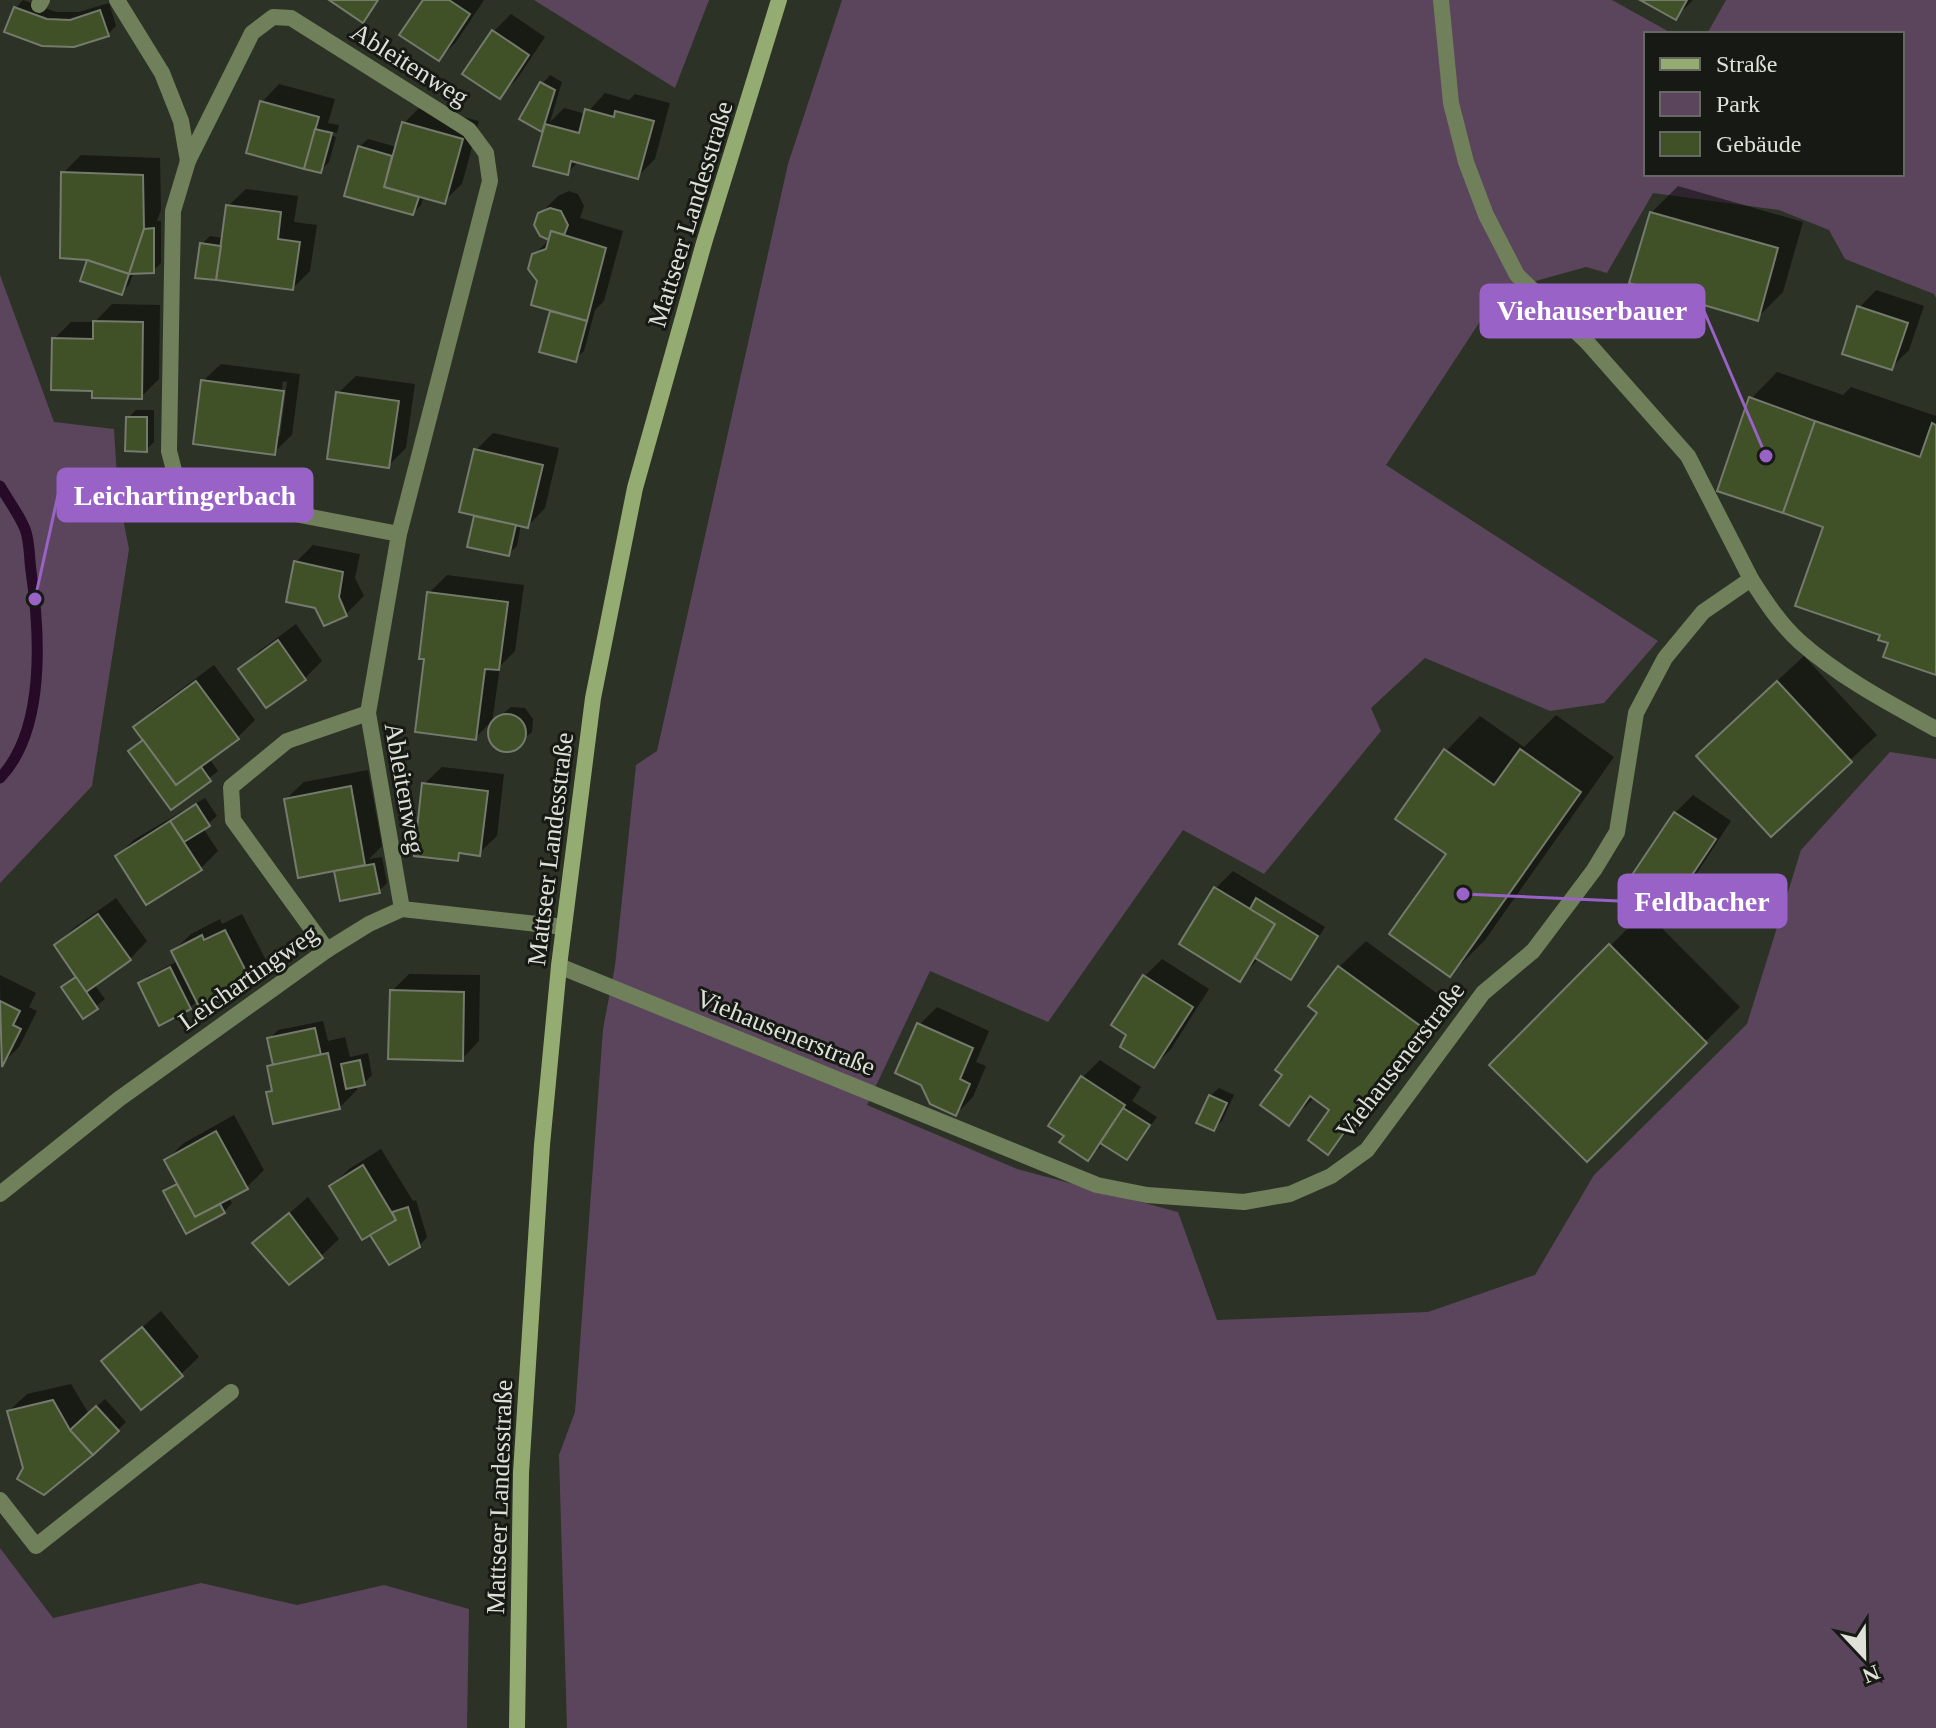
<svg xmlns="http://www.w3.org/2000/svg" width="1936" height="1728" viewBox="0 0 1936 1728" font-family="Georgia,serif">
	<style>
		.green { fill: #5b455c }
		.shadow { fill: #0007; fill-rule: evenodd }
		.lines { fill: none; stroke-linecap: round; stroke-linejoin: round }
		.stream { stroke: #260a27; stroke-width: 11 }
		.building { fill: #405027; stroke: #747a6c; stroke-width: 2 }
		.lane { stroke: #70805b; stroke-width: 16 }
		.street { stroke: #70805b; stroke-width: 16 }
		.secondary { stroke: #94ac72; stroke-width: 16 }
		.labels { text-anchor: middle; stroke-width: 6; stroke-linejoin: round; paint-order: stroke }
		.street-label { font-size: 26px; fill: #dde1d8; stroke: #171914 }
		.leader { fill: none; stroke: #9862c6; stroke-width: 3 }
		.callout-dot { fill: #9862c6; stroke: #171914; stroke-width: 3 }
		.callout { fill: #9862c6; stroke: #9862c6; stroke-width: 3 }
		.callout-label { font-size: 28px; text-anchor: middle; font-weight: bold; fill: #fff }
	</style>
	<rect width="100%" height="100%" fill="#2d3226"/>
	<g class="green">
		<path d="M534,0H709L675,88Z"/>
		<path d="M842,0H1612L1673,34H1646V174H1902V34H1707L1726,0H1936V298L1934,294L1845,259L1829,230L1779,210L1653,193L1607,273L1586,267L1500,291L1386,465L1658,641L1604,703L1550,711L1425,658L1371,708L1381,731L1264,874L1183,830L1048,1022L930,971L867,1105L1017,1169L1178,1212L1217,1320L1428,1312L1535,1275L1594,1175L1747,1024L1801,850L1890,752L1936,759V1728H567L559,1455L575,1412L603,1029L615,966L636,765L657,751L788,164Z"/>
		<path d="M0,275L54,422L114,429L118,494L129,549L92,786L0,883Z"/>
		<path d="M0,1548L53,1618L201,1583L297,1605L384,1585L469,1609L467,1728H0Z"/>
	</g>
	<g class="shadow">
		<path d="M23,0L56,12H79L109,3L116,26L108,34L73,45L16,8Z"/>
		<path d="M425,0H484L456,42L439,59Z"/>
		<path d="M1644,0H1693L1675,18Z"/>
		<path d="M511,14L545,37L517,79L499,96L494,31Z"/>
		<path d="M550,75L562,82L550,122L564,108L586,114L605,93L629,100L635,94L670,103L655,159L637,177L579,161L567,173L546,125L542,130V84Z"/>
		<path d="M279,84L335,99L328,123L339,125L337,133L326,130V134L336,137L329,162L320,171L262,102Z"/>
		<path d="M421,106L479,121L462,184L444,201L424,196L421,205L413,213L346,195L359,147L368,139L397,147L404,123Z"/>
		<path d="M81,155L160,158L161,210L157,221H161V263L153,271L134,272L129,285L121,293L90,258L63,173Z"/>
		<path d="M1678,186L1803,222L1783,292L1757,318L1651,213Z"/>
		<path d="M246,189L298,196L294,222L317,225L310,271L293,288L202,244L210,236L224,238L228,206Z"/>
		<path d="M569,191L578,194L584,206L580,218L623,231L604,301L595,310L584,351L575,359L539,280L534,255L551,238L540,214L558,196Z"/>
		<path d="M1876,290L1924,306L1909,350L1892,367L1859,308Z"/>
		<path d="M112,304L160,305L159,379L141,397L94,389L54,339L71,322H95Z"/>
		<path d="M221,364L300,374L292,435L274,452L203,381ZM283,381L287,382L280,436H276Z"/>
		<path d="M1777,372L1843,395L1851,387L1936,416V673L1882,634L1825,526L1751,399Z"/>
		<path d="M356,376L415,384L406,448L388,466L338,393Z"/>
		<path d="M136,410H154V442L146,450L128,418Z"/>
		<path d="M493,433L559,448L545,508L528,526L521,524L517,546L508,554L469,545L476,514V450Z"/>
		<path d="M313,545L360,554L355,578L364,596L346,614L296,562Z"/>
		<path d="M447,575L524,585L515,651L500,666L492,723L511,707L525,708L533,719L532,732L511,750L498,749L489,738L491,722L475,738L427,657L429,593Z"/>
		<path d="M296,624L322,661L305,678L267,705L241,669L258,652Z"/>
		<path d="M1804,656L1877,735L1771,834L1724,730Z"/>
		<path d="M214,665L255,720L238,737L209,758L218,771L172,807L130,751L144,739L136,728L153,710Z"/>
		<path d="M1556,715L1614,757L1485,940L1450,975L1446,751L1480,716L1524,747Z"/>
		<path d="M442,767L504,774L497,836L479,853L464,852L457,858L424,784Z"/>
		<path d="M368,770L382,846L369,859L382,857L387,883L379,891L337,872L341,868L286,799L304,782Z"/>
		<path d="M1693,795L1731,821L1687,888L1670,906L1631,880L1675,813Z"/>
		<path d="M205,798L217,816L203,828L218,851L200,869L117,856L135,839Z"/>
		<path d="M1233,871L1325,927L1299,969L1291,977L1259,958L1240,979L1215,889Z"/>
		<path d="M116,898L147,941L130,959L94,984L105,999L84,1016L63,987L77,975L56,945L74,928Z"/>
		<path d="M1645,911L1740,1007L1587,1160L1492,1065Z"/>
		<path d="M242,914L268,964L250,981L198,1000L190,1008L140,984L148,976L178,961L173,951L191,934L220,919L222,924Z"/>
		<path d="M1366,941L1450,1003L1381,1098L1328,1152L1332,1110L1315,1097L1288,1123L1285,1075L1320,1012L1339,967Z"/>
		<path d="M1162,959L1209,989L1171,1049L1154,1066L1129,1035L1145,976Z"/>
		<path d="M409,974L480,975L479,1041L462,1059L392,991Z"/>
		<path d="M0,975L36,993L29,1007L37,1011L19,1047L1,1065Z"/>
		<path d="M937,1007L989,1031L976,1062L986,1066L973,1097L956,1114L919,1025Z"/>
		<path d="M323,1021L328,1041L345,1037L350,1057L368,1053L372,1075L364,1083L356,1085L357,1090L339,1108L268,1093L274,1087L269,1067L274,1062L269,1039L278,1030Z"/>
		<path d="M1100,1060L1141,1087L1132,1101L1157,1117L1127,1157L1104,1143L1088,1159L1082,1078Z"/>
		<path d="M1219,1088L1234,1095L1222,1121L1214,1129L1210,1096Z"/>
		<path d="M234,1115L264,1170L247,1187L229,1197L232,1203L224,1212L187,1231L166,1192L178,1181L166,1160L184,1143Z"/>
		<path d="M381,1149L413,1201L416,1200L427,1237L419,1246L379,1230L331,1187L349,1169Z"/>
		<path d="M308,1197L339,1239L321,1256L255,1243Z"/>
		<path d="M161,1311L199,1357L181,1374L103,1361Z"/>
		<path d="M71,1384L89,1414L105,1399L126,1422L118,1430L25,1468L9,1411L27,1394Z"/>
	</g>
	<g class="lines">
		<path class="stream" d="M0,486C8,500 19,514 25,529C30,541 29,558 31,571C40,633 46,730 0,778"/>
	</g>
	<g class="building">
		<path d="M329,0H378L363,23Z"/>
		<path d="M423,0H449L470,14L439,61L399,35Z"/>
		<path d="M1640,0H1687L1676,20Z"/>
		<path d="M14,7L47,19L70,20L100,10L109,36L74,47L42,46L4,32Z"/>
		<path d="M492,30L529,55L500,99L462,74Z"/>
		<path d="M540,82L555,90L542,132L519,119Z"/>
		<path d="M260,101L319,117L304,169L246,153Z"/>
		<path d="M585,109L614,117L615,111L654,121L638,179L571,161L568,175L533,166L545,124L579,133Z"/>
		<path d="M402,122L463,139L445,204L384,187Z"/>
		<path d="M315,129L332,133L321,173L304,169Z"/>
		<path d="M358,146L392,156L384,187L419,197L413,215L344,196Z"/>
		<path d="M61,172L143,175L144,229L129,274L87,260L60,258Z"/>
		<path d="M226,205L281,212L278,239L300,242L293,290L216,280Z"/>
		<path d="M550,208L561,211L568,225L564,235L551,231L549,240L540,236L534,225L538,213Z"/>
		<path d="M1650,212L1778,248L1758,321L1629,283Z"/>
		<path d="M154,228V273L129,274L144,229Z"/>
		<path d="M551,231L606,248L587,321L531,305L537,281L528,269L532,254L546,249Z"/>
		<path d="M200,243L221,246L216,280L195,278Z"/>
		<path d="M87,260L129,274L122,295L80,281Z"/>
		<path d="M1857,306L1908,323L1892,370L1842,354Z"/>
		<path d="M550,311L587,321L576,362L539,352Z"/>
		<path d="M93,321L143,322L142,399L92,398V391L51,390L52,338L93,339Z"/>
		<path d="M201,380L284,391L275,455L193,444Z"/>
		<path d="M336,392L399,401L389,468L327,459Z"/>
		<path d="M1749,397L1815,421L1783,513L1717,491Z"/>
		<path d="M126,417H147V452L125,451Z"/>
		<path d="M1815,421L1920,457L1932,423L1936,425V675L1883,657L1888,643L1878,640L1880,635L1795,606L1823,527L1783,513Z"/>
		<path d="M474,449L543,465L528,528L459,512Z"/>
		<path d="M474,516L516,525L509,556L467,547Z"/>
		<path d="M294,561L343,572L339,597L347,616L324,626L315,608L286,602Z"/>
		<path d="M427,592L508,602L499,670L485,669L476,740L415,732L424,659H419Z"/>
		<path d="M278,640L306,680L266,708L238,669Z"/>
		<path d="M196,681L239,739L176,785L133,727Z"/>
		<path d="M1777,681L1852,762L1771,837L1696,756Z"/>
		<circle cx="507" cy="733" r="19"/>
		<path d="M143,740L176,785L201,767L211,781L171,810L128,751Z"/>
		<path d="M1444,749L1494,785L1520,749L1581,792L1450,977L1389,934L1446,854L1395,819Z"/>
		<path d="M422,783L488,791L480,856L459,853L458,861L414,856Z"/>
		<path d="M351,786L365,865L298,878L284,799Z"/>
		<path d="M196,804L210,826L184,842L170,821Z"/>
		<path d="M1674,812L1716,839L1670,908L1628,881Z"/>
		<path d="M170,821L202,870L146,905L115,856Z"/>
		<path d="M374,864L380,893L340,901L334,871Z"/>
		<path d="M1214,887L1275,924L1240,982L1179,944Z"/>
		<path d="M1256,898L1318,936L1291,980L1255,958L1275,924L1250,909Z"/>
		<path d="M98,914L131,960L86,992L54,945Z"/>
		<path d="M225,930L252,983L200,1009L171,951L202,935L204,940Z"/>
		<path d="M1609,944L1707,1043L1587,1162L1489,1065Z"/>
		<path d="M1338,966L1426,1030L1355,1126L1351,1123L1328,1155L1308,1140L1329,1110L1310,1096L1289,1126L1260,1105L1282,1075L1275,1070L1317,1013L1308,1006Z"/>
		<path d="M170,967L191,1009L159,1026L138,983Z"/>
		<path d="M1143,975L1193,1007L1154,1068L1120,1047L1126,1035L1111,1025Z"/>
		<path d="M76,977L98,1009L83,1019L61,987Z"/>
		<path d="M390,990L464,992L463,1061L388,1059Z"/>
		<path d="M0,1001L20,1011L13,1025L21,1029L2,1067Z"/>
		<path d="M917,1023L973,1048L960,1079L970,1084L956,1116L930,1104L921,1085L895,1073Z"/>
		<path d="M315,1028L321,1055L273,1065L267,1038Z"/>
		<path d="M328,1053L340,1109L273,1124L266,1092L272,1091L267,1066Z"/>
		<path d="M360,1060L365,1085L346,1089L341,1064Z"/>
		<path d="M1081,1076L1125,1105L1088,1161L1059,1142L1064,1136L1048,1126Z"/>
		<path d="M1209,1095L1227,1103L1214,1131L1196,1123Z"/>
		<path d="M1123,1108L1150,1125L1127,1160L1100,1143Z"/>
		<path d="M216,1131L248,1189L195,1217L164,1160Z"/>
		<path d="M363,1165L396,1220L362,1240L329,1186Z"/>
		<path d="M177,1184L195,1217L220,1204L225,1213L186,1234L163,1191Z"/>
		<path d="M408,1207L420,1247L389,1265L370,1235L396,1220L392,1212Z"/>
		<path d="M289,1213L323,1258L289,1285L252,1243Z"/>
		<path d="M142,1327L183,1376L141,1410L101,1361Z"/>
		<path d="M53,1400L70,1430L93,1455L44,1495L17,1479L23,1468L7,1411Z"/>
		<path d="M96,1406L119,1431L93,1455L70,1430Z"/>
	</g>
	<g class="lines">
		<g class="lane">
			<path d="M1751,579C1765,601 1780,624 1800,642C1841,678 1889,703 1936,729"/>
			<path d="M327,950L233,820L231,787L287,741L368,713"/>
			<path d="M0,1500L36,1546L231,1392"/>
		</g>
		<g class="street">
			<path d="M117,0L162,73L181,121L188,161"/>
			<path d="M39,5L42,0"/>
			<path d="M399,534L197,495L176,478L169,451L173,211L188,161L252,33L273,17L291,18L469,130L486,153L490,181L399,534L368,713L402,909"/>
			<path d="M559,966L1097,1185L1147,1195L1244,1202L1290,1194L1331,1176L1367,1150L1483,993L1533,951L1594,870L1617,832L1636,713L1665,658L1703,612L1751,579L1688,456L1587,342L1517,275L1486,215L1466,162L1451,103L1441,0"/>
			<path d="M0,1194L119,1099L327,950L369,924L402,909L564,927"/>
		</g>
		<path class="secondary" d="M517,1728L521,1473L542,1145L559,966L593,698L635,488L704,243L779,0"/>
	</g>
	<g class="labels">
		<g class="street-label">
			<text transform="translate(410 64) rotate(32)" y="9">Ableitenweg</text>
			<text transform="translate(690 214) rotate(-73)" y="9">Mattseer Landesstraße</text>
			<text transform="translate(405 788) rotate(80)" y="9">Ableitenweg</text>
			<text transform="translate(550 849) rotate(-83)" y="9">Mattseer Landesstraße</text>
			<text transform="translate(248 977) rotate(-35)" y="9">Leichartingweg</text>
			<text transform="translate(786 1032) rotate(22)" y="9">Viehausenerstraße</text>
			<text transform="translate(1400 1060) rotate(-52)" y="9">Viehausenerstraße</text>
			<text transform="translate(499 1497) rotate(-88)" y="9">Mattseer Landesstraße</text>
		</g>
	</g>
	<path class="leader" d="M1766 456L1704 311M35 599L58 495M1463 894L1619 901"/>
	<g class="callout-dot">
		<circle cx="1766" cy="456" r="8"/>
		<circle cx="35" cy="599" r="8"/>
		<circle cx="1463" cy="894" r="8"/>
	</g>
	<g class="callout">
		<rect x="1481" y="285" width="223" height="52" rx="8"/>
		<rect x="58" y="469" width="254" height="52" rx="8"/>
		<rect x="1619" y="875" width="167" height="52" rx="8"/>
	</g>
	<g class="callout-label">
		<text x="1592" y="320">Viehauserbauer</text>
		<text x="185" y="505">Leichartingerbach</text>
		<text x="1702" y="911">Feldbacher</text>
	</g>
	<rect x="1644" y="32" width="260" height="144" fill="#171914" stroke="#666962" stroke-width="2"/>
	<rect x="1660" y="58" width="40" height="12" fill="#94ac72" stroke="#666962" stroke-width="2"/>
	<text x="1716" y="72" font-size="24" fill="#dde1d8">Straße</text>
	<rect x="1660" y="92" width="40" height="24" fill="#5b455c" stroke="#666962" stroke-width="2"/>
	<text x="1716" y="112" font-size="24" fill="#dde1d8">Park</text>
	<rect x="1660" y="132" width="40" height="24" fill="#405027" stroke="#666962" stroke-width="2"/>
	<text x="1716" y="152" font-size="24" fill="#dde1d8">Gebäude</text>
	<g transform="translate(1864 1656) rotate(158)" stroke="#171914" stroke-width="6" paint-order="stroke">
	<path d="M0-6L14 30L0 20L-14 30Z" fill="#dde1d8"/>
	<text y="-12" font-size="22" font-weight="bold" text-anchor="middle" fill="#dde1d8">N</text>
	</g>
</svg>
